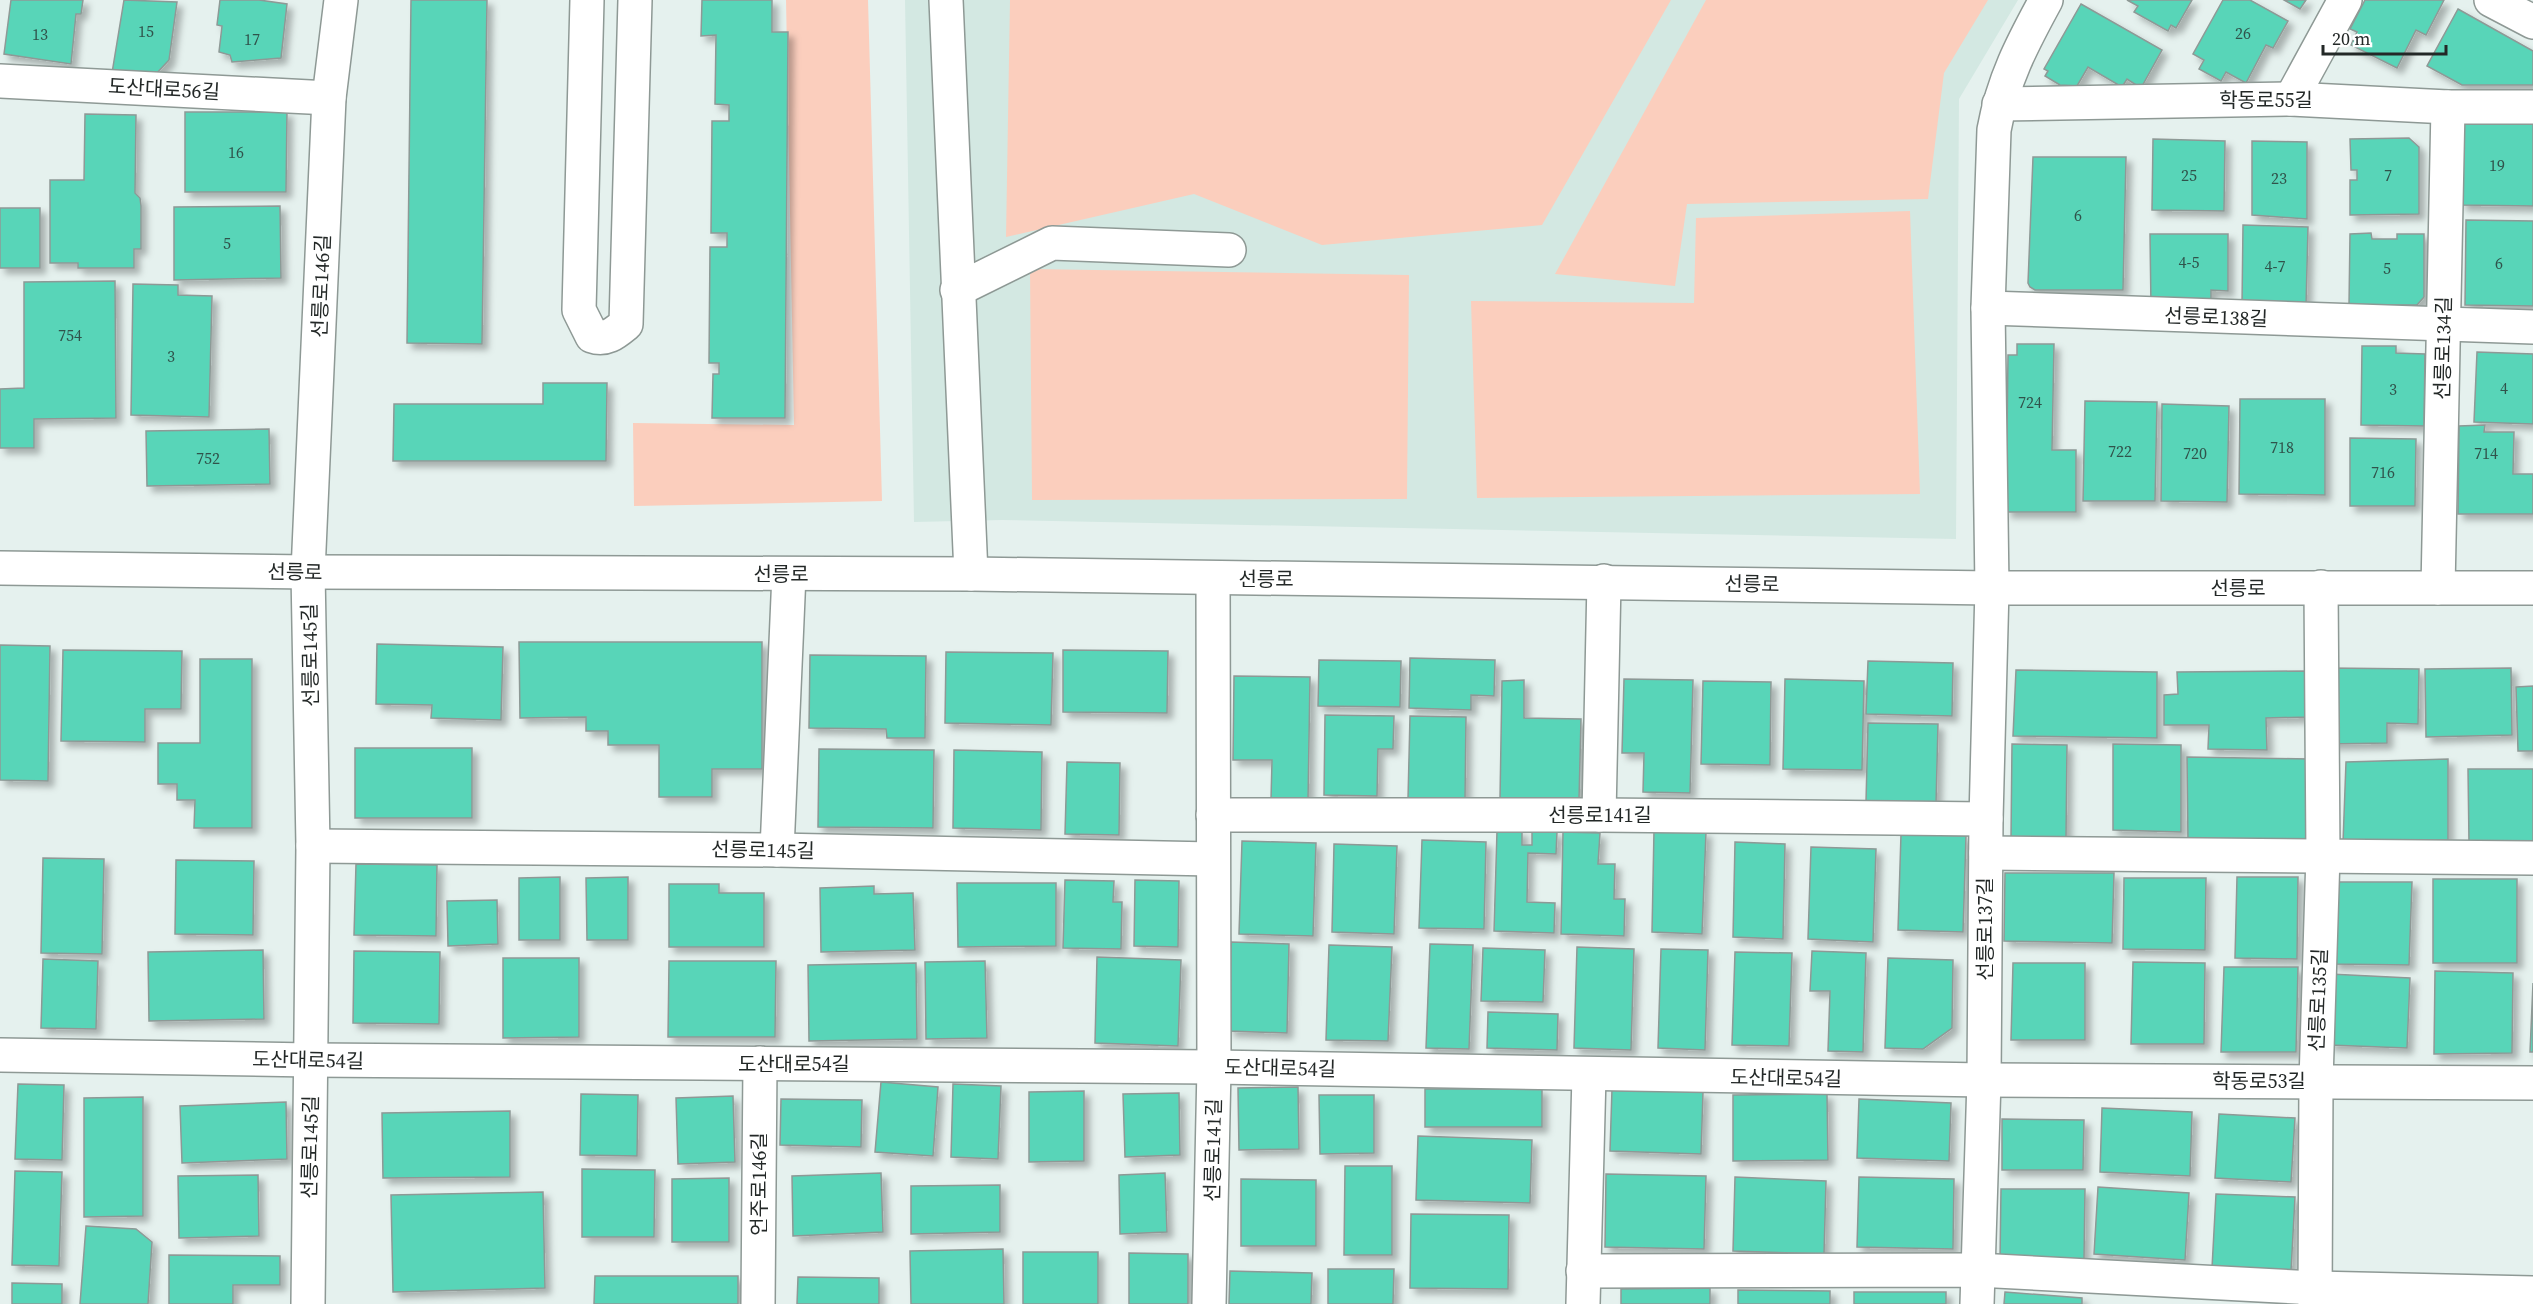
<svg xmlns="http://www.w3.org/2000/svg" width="2533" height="1304" viewBox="0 0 2533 1304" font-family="'Source Serif 4','Noto Sans KR',serif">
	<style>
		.built { fill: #d3e8e2 }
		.green { fill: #fbcebd }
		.building { fill: #58d5b8; stroke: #8e9996; stroke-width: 1.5; filter: url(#shadow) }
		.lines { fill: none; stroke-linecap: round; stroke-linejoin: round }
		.minor-casing { stroke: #8e9995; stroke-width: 36 }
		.major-casing { stroke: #8e9995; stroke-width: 36 }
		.minor { stroke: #fff; stroke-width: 33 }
		.major { stroke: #fff; stroke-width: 33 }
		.labels { text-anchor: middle; stroke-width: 5; stroke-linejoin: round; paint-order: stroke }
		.number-label { font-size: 16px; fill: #30534b }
		.street-label { font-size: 20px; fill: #232827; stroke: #fff }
	</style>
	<defs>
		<filter id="shadow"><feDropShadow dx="5.5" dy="5.5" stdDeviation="3" flood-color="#0004"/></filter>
	</defs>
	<rect width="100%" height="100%" fill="#e5f1ee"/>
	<path class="built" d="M905,0H2018L1959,99L1956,539L1002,520L914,522Z"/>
	<g class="green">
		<path d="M786,0H868L882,501L634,506L633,423L794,425Z"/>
		<path d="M1010,0H1671L1542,225L1322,245L1194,194L1006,237Z"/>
		<path d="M1706,0H1988L1944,73L1928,199L1687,204L1675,286L1555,274Z"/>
		<path d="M1910,211L1920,494L1477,498L1471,301L1694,303L1696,218Z"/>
		<path d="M1030,269L1409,275L1407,499L1032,500Z"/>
	</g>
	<g class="building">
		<path d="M11,0H83L81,14H76L71,64L4,54Z"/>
		<path d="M124,0L177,2L169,60L155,75L112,73Z"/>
		<path d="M220,0H259L287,4L281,58L232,62L230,55L219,52L222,26L217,25Z"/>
		<path d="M411,0H487L482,344L407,343Z"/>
		<path d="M702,0H772V32H788L785,418H712L713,374H719V363H709L710,247H727V233H711L712,121H729V105L715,104L716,35L701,36Z"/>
		<path d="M2127,0H2192L2176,28L2171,25L2168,31L2134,12L2138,6Z"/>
		<path d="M2223,0H2250L2288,21L2273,48L2266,45L2246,83L2226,72L2221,81L2199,69L2204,60L2193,54Z"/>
		<path d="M2284,0H2306L2300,9Z"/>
		<path d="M2365,0H2444L2426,35L2416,30L2397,68L2351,45L2357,32L2350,29Z"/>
		<path d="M2081,4L2162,50L2141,88L2127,79L2122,87L2088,67L2077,86L2060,85L2045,76L2048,71L2044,69Z"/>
		<path d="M2458,9L2533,51V85H2462L2427,66Z"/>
		<path d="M185,112H287L286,192H185Z"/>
		<path d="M85,114L136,115L135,193L140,198L141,206V249H134V268H78V263H50V180H84Z"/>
		<path d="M2463,123L2533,124V206L2461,205Z"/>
		<path d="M2409,138L2419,147V214L2350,215V180H2357V170H2351L2350,139Z"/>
		<path d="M2153,139L2225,141L2224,211L2152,210Z"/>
		<path d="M2252,141L2307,142V219L2252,215Z"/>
		<path d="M2033,157H2126L2123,290H2035L2030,287L2028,283Z"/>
		<path d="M280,206L281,278L174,280V207Z"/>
		<rect x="0" y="208" width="40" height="60"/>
		<path d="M2466,220L2533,221V306L2465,305Z"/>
		<path d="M2243,225L2308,227L2306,306L2242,304Z"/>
		<path d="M2371,233L2372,239H2397V234H2424V297L2417,305H2349L2350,234Z"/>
		<path d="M2150,234H2228V291L2211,290V307L2151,308Z"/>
		<path d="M115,281L116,418L34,419V448H0V389L24,388V282Z"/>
		<path d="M133,284L178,285V295L212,296L209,417L131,415Z"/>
		<path d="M2017,344H2054L2052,450H2076V512H2006L2008,355H2017Z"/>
		<path d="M2362,346H2396V353L2425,354L2424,426L2361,425Z"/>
		<path d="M2477,352L2533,354V424L2474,422Z"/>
		<path d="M543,383H607L606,461H393L394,404H543Z"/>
		<path d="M2240,399H2325V495L2239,494Z"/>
		<path d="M2085,401L2157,402L2155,501H2083Z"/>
		<path d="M2162,404L2229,406L2227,502L2161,501Z"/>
		<path d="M2485,425L2484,432H2514L2513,474H2533V514H2458L2459,426Z"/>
		<path d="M269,429L270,484L147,486L146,431Z"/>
		<path d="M2350,438L2416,439L2415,506H2350Z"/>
		<path d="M519,642H762V769H712V797H659V745H608V731H586V717L520,718Z"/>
		<path d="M377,644L503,647L501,720L431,718L432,705L376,704Z"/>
		<path d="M0,645L50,646L48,781L0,780Z"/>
		<path d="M63,650L182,651L181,709H145V742L61,741Z"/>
		<path d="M1063,650L1168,651L1167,713L1063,712Z"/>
		<path d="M946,652L1053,653L1051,725L945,723Z"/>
		<path d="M810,655L926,656L925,738H887L886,729L809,728Z"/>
		<path d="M1410,658L1495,660L1494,696L1471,695V710L1409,708Z"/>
		<path d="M200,659H252V828H194L195,800H177V784H158V743H200Z"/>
		<path d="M1319,660L1401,661L1400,707L1318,706Z"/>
		<path d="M1868,661L1953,663L1952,716L1866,714Z"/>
		<path d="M2328,668L2419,669L2418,724L2387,723V743L2328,744Z"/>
		<path d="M2511,668L2512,735L2426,737L2425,669Z"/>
		<path d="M2016,670L2157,672V738L2013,736Z"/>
		<path d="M2309,671V717L2266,718L2267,750L2208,749L2209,725H2164V695L2178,694L2177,672Z"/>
		<path d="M1234,676L1310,677L1308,801L1271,800L1272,760H1233Z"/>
		<path d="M1624,679L1693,680L1690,793L1643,792L1644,753H1622Z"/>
		<path d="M1785,679L1864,681L1862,770L1783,769Z"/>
		<path d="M1524,680V718L1581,719L1579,800L1500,799L1502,681Z"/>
		<path d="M1703,681L1771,682L1770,765L1701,764Z"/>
		<path d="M2533,686V751H2518L2516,687Z"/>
		<path d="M1325,715L1394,716L1393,749H1378L1377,796L1324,795Z"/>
		<path d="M1410,716L1466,717L1465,801L1408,799Z"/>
		<path d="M1868,723L1938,724L1936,804L1866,802Z"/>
		<path d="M2012,744L2067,745L2066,839L2011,837Z"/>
		<path d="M2113,744L2181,745V832L2113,830Z"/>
		<rect x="355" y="748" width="117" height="70"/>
		<path d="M819,749L934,750L933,828L818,827Z"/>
		<path d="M954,750L1042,752L1041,830L953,828Z"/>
		<path d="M2187,757L2309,759V847L2188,843Z"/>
		<path d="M2448,759V840L2343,843L2346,762Z"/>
		<path d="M1067,762L1120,763L1119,835L1065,834Z"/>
		<path d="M2468,769H2533V843H2469Z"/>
		<path d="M1654,830L1706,832L1702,934L1652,932Z"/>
		<path d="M1497,831H1522V845H1532V831L1557,832L1556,854L1528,853L1527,902L1555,903L1554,933L1494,931Z"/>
		<path d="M1563,832L1600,833L1598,864H1615L1614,899H1625L1624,936L1561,934Z"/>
		<path d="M1901,834L1966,836L1963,932L1898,930Z"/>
		<path d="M1422,840L1486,842L1484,929L1419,928Z"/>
		<path d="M1242,841L1316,843L1313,936L1239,934Z"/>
		<path d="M1735,842L1785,844L1783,939L1733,937Z"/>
		<path d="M1334,844L1397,846L1394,934L1332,932Z"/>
		<path d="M1811,847L1876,849L1873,942L1808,939Z"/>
		<path d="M43,858L104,859L102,954L41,953Z"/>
		<path d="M176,860L254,861L253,935L175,934Z"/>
		<path d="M356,864L437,865L436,936L354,935Z"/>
		<path d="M2005,873H2114L2112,943L2004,941Z"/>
		<path d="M560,877V940H519V878Z"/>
		<path d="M628,877V940H587L586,878Z"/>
		<path d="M2237,877H2298L2297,959L2235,958Z"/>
		<path d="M2124,878H2206L2205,950L2123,949Z"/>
		<rect x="2433" y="879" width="84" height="84"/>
		<path d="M1065,880L1114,881L1113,902H1122L1121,949L1063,948Z"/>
		<path d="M1135,880L1179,881L1178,947L1134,946Z"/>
		<path d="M2334,882H2412L2409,965L2333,964Z"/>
		<path d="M957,883H1056V946L958,947Z"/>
		<path d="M669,884H719V893H764V947H669Z"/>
		<path d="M874,886V894L913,893L915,950L821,952L820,888Z"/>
		<path d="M497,900L498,944L448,946L447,901Z"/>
		<path d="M1231,942L1289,944L1287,1033L1229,1031Z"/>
		<path d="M1430,944L1473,945L1469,1049L1426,1048Z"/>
		<path d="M1329,945L1392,947L1388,1041L1326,1040Z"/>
		<path d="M1577,947L1634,949L1631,1050L1574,1048Z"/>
		<path d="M1483,948L1545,950L1543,1002L1481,1001Z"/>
		<path d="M1661,949L1708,950L1705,1050L1658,1048Z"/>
		<path d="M263,950L264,1019L149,1021L148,952Z"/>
		<path d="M354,951L440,952L439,1024L353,1023Z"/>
		<path d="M1812,951L1866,953L1863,1052L1828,1051L1830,991H1810Z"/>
		<path d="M1735,952L1792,953L1789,1046L1732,1045Z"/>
		<path d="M1097,957L1181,960L1178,1046L1095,1043Z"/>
		<path d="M503,958H579V1037L503,1038Z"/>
		<path d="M1888,958L1953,960L1952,1028L1923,1049L1885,1048Z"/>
		<path d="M43,959L98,961L96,1029L41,1028Z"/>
		<path d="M669,961H776L775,1037H668Z"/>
		<path d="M985,961L987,1038L926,1039L925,962Z"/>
		<path d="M2133,962L2205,963L2204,1044H2131Z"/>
		<path d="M916,963L917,1039L809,1041L808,965Z"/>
		<path d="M2013,963H2085V1040H2011Z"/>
		<path d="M2224,967H2298L2296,1052H2221Z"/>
		<path d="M2435,971L2513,973L2512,1053L2434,1054Z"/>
		<path d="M2330,974L2410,978L2407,1048L2329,1045Z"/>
		<path d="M2533,983V1052H2530Z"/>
		<path d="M1488,1012L1558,1014L1557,1050L1487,1048Z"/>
		<path d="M881,1082L938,1087L933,1156L875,1152Z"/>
		<path d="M18,1084L64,1085L62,1160L15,1159Z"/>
		<path d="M953,1084L1001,1086L998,1159L951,1157Z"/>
		<path d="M1298,1087L1299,1149L1239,1150L1238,1088Z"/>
		<rect x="1425" y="1089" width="117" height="38"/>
		<path d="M1612,1089L1703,1092L1701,1154L1610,1151Z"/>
		<path d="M1084,1091V1161L1029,1162V1092Z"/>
		<path d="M1179,1093L1180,1155L1125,1157L1123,1094Z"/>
		<path d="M581,1094L638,1095L637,1156L580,1155Z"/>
		<path d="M1827,1094L1828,1160L1733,1161V1095Z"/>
		<path d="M1319,1095H1374V1153L1320,1154Z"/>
		<path d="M733,1096L735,1162L678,1164L676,1098Z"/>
		<path d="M143,1097V1216L84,1217V1098Z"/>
		<path d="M781,1099L862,1100L861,1147L780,1145Z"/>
		<path d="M1859,1099L1951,1103L1949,1161L1857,1158Z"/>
		<path d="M286,1102L287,1159L182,1163L180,1106Z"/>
		<path d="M2102,1108L2192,1112L2190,1176L2100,1172Z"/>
		<path d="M510,1111V1177L383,1178L382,1113Z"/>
		<path d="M2219,1114L2295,1118L2291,1182L2215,1178Z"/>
		<path d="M2002,1119L2084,1120L2083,1170H2002Z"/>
		<path d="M1418,1136L1532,1140L1530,1203L1416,1200Z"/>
		<path d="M1345,1166H1392V1255H1344Z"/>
		<path d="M582,1169L655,1170L654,1237H582Z"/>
		<path d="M15,1171L62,1172L59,1266L12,1265Z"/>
		<path d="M881,1173L883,1232L793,1236L792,1176Z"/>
		<path d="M1165,1173L1167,1232L1120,1234L1119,1175Z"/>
		<path d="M1606,1174L1706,1176L1704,1249L1605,1247Z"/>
		<path d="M258,1175L259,1236L179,1238L178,1176Z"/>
		<path d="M1735,1177L1826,1181L1824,1254L1733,1251Z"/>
		<path d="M1859,1177L1954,1179L1953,1249L1857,1247Z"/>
		<path d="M729,1178V1242H672V1179Z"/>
		<path d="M1241,1179L1316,1180V1246H1241Z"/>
		<path d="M1000,1185V1232L911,1234V1186Z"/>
		<path d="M2098,1187L2189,1193L2185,1260L2094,1254Z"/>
		<path d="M2001,1189H2085L2084,1260H2000Z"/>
		<path d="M543,1192L545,1288L393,1292L391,1195Z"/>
		<path d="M2216,1194L2295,1197L2291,1271L2212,1268Z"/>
		<path d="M1411,1214L1509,1215L1508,1289L1410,1288Z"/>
		<path d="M86,1226L136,1229L152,1242L148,1304H80Z"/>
		<path d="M1003,1249L1004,1304H911L910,1251Z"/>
		<rect x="1023" y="1252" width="75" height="52"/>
		<path d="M1129,1253L1188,1254V1304H1129Z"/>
		<path d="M169,1255L280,1256V1285H233V1304H169Z"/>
		<path d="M1328,1269H1394L1393,1304H1328Z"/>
		<path d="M1230,1271L1312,1273L1311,1304H1229Z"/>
		<path d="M595,1276H738V1304H594Z"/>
		<path d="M798,1277L879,1278V1304H797Z"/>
		<path d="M12,1283L62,1284V1304H12Z"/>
		<path d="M1710,1288V1304H1621V1289Z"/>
		<path d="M1738,1290L1830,1291V1304H1738Z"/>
		<rect x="1854" y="1292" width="92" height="12"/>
		<path d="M2005,1292L2082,1298V1304H2004Z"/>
	</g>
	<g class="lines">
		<g class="minor-casing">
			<g id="minor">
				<path d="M587,0L579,310L592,336C606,341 615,333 626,324L635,0"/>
				<path d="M946,0L971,574"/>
				<path d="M2491,0L2533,22"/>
				<path d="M0,81L329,98"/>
				<path d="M2291,99L2345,0"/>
				<path d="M1999,104L2291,99L2448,107H2533"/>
				<path d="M957,290L1052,243L1229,250"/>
				<path d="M1988,308L2533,327"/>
				<path d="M2438,588L2448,107"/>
				<path d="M1213,815H1599L1986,819"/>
				<path d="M1599,815L1604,581"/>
				<path d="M313,846L777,850L1212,859"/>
				<path d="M777,850L789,574"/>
				<path d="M1986,853L2533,858"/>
				<path d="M0,1055L311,1060L1214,1067L1984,1080L2533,1083"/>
				<path d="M1583,1271L1977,1270L2315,1288L2533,1293"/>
				<path d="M308,1304L313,846L308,572L329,98L341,0"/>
				<path d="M758,1304L760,1063"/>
				<path d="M1209,1304L1214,1067L1213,579"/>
				<path d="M1583,1304L1589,1075"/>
				<path d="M1977,1304L1984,1080L1986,819L1992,588L1988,308L1994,130C2003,80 2022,44 2046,0"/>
				<path d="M2315,1304L2316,1081L2323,855L2321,587"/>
			</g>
		</g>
		<g class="major-casing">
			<path id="major" d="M0,568L308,572L971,574L1992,588H2533"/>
		</g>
		<use href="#minor" class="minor"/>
		<use href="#major" class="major"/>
	</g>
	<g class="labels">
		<g class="number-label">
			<text x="146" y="37">15</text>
			<text x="2243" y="39">26</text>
			<text x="40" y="40">13</text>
			<text x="252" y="45">17</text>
			<text x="236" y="158">16</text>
			<text x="2497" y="171">19</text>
			<text x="2189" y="181">25</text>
			<text x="2388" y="181">7</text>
			<text x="2279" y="184">23</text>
			<text x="2078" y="221">6</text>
			<text x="227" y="249">5</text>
			<text x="2189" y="268">4-5</text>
			<text x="2499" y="269">6</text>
			<text x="2275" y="272">4-7</text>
			<text x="2387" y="274">5</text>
			<text x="70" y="341">754</text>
			<text x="171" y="362">3</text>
			<text x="2504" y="394">4</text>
			<text x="2393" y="395">3</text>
			<text x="2030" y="408">724</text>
			<text x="2282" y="453">718</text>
			<text x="2120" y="457">722</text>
			<text x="2195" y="459">720</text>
			<text x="2486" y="459">714</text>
			<text x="208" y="464">752</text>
			<text x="2383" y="478">716</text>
		</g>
		<g class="street-label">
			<text transform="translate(164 89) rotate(3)" y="7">도산대로56길</text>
			<text x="2266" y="107">학동로55길</text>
			<text transform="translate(321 286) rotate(-88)" y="7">선릉로146길</text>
			<text transform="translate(2216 317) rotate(2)" y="7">선릉로138길</text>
			<text transform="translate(2443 348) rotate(-89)" y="7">선릉로134길</text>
			<text transform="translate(295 572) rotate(1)" y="7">선릉로</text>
			<text x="781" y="581">선릉로</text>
			<text x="1266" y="586">선릉로</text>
			<text transform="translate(1752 584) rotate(1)" y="7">선릉로</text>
			<text x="2238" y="595">선릉로</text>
			<text transform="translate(310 655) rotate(-91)" y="7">선릉로145길</text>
			<text x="1600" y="822">선릉로141길</text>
			<text transform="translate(763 850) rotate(1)" y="7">선릉로145길</text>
			<text transform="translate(1985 929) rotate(-90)" y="7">선릉로137길</text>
			<text transform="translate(2318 1000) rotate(-88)" y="7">선릉로135길</text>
			<text transform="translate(308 1060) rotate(1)" y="7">도산대로54길</text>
			<text x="794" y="1071">도산대로54길</text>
			<text transform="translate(1280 1068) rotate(1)" y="7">도산대로54길</text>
			<text transform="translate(1786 1078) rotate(1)" y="7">도산대로54길</text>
			<text x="2259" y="1088">학동로53길</text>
			<text transform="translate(310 1147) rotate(-89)" y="7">선릉로145길</text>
			<text transform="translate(1213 1150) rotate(-89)" y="7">선릉로141길</text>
			<text transform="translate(759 1184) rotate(-90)" y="7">언주로146길</text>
		</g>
	</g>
	<path d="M2323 45v9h123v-9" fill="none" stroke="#232827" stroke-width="3"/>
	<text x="2332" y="45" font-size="18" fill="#232827" stroke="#ffffff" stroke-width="4.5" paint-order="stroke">20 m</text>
</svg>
